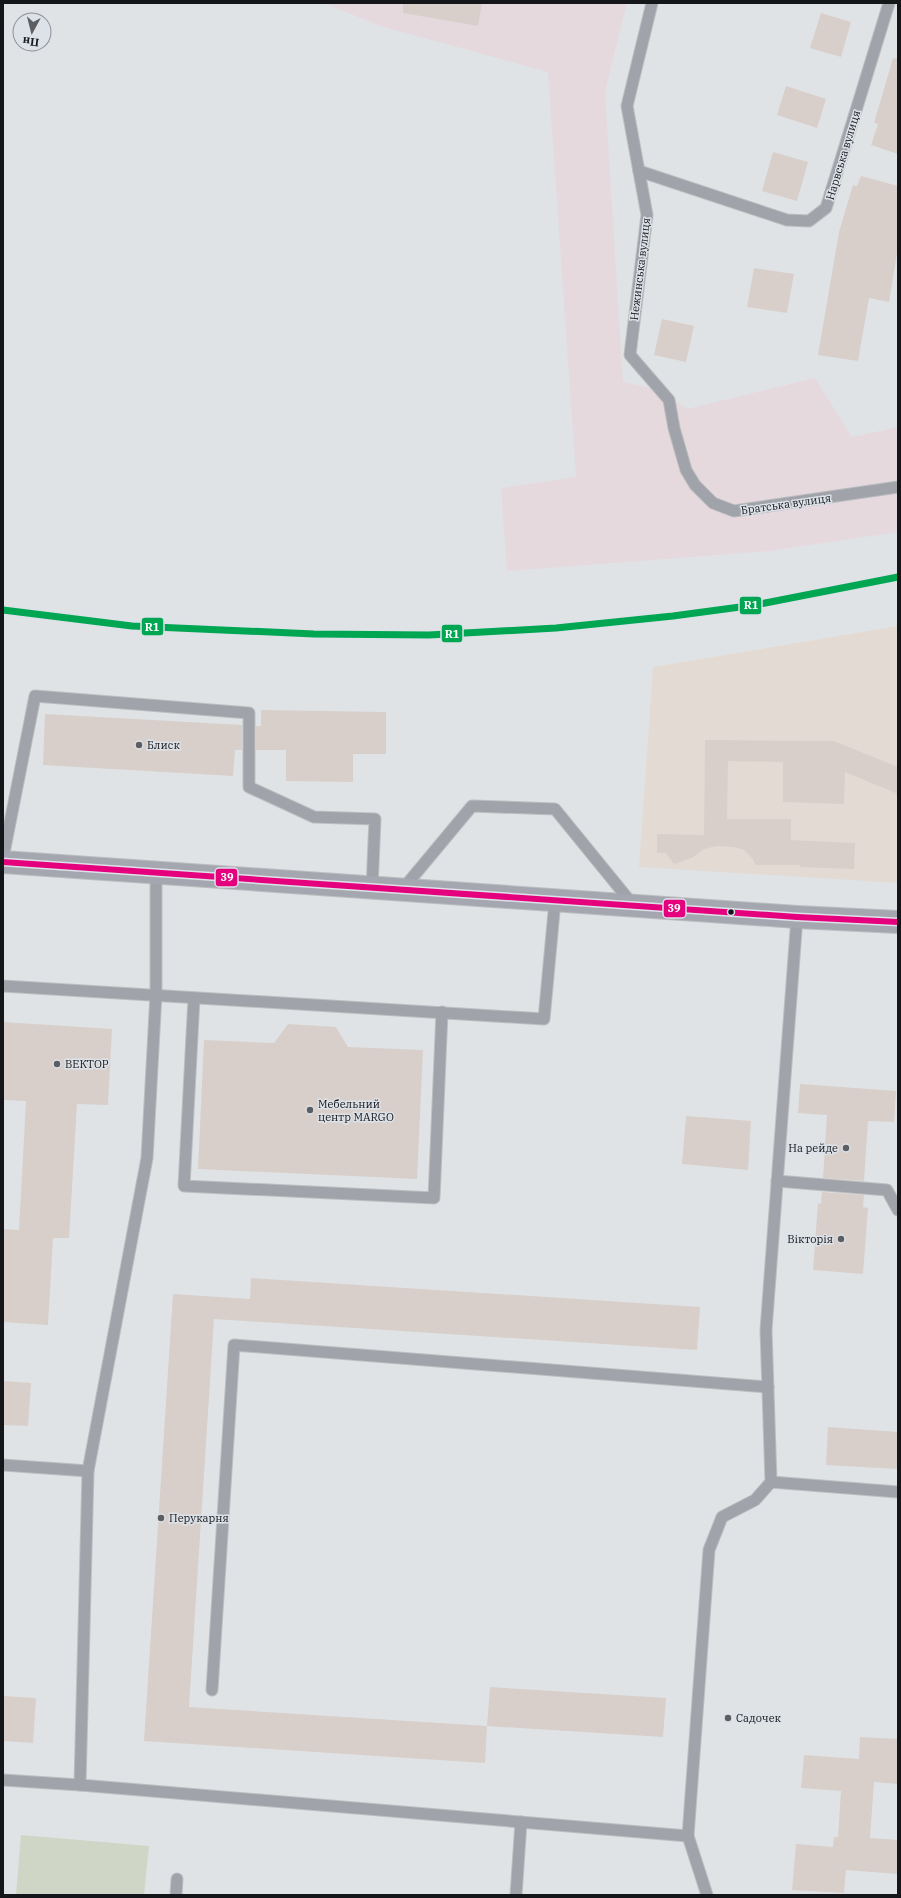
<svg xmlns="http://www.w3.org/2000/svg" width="901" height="1898" viewBox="0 0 901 1898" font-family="'IBM Plex Serif',serif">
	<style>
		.commercial { fill: #e3dbd3 }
		.industrial { fill: #e5d9de }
		.green { fill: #cfd6c5 }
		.building { fill: #d8cfca }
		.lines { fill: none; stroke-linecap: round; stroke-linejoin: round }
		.lane-casing { stroke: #bcbec0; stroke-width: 13 }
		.primary-casing { stroke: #bcbec0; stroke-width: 24 }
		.lane { stroke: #a1a3aa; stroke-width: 11 }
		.primary { stroke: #a4a7af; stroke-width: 22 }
		.bus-1-casing { stroke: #dde2e9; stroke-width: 9 }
		.bus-1 { stroke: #e5007d; stroke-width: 6 }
		.rail-1-casing { stroke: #dde2e9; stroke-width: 10 }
		.rail-1 { stroke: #00a651; stroke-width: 7 }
		.poi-dot { fill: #5c5e61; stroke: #dde2e9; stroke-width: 1.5 }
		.bus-dot { fill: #151619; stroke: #dde2e9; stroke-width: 1.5 }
		.labels { text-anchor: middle; stroke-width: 3; stroke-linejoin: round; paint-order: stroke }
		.street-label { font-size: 11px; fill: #151619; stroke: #dde2e9 }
		.poi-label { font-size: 11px; fill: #151619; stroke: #dde2e9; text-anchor: start }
		.line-badge { stroke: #dde2e9; stroke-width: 1.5 }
		.badge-label { font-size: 11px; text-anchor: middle; font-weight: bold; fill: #fff }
	</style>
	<rect width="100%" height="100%" fill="#e0e3e6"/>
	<path class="commercial" d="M898,626V883L639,867L653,667Z"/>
	<path class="industrial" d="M324,3H627L605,92L623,382L660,390L687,409L815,378L852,437L898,427V532L769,551L507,571L501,488L576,477L548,72L380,26Z"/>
	<path class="green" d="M21,1835L149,1846L144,1895H16Z"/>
	<g class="building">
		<path d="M403,3H482L478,26L403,13Z"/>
		<path d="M821,13L851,22L841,57L810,48Z"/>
		<path d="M893,58L898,59V154L871,145L878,124L874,123Z"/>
		<path d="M786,86L826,99L817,128L777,115Z"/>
		<path d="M773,152L808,162L797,201L762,191Z"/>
		<path d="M861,176L898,186V247L889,302L869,298L858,361L818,355L839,232L853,185L857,186Z"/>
		<path d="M754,268L794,274L787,313L747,307Z"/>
		<path d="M662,319L694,326L686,362L654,355Z"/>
		<path d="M261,710L386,712V754H353V782L286,781V750H256V726H261Z"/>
		<path d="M45,714L242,725V750H235L233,776L43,765Z"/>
		<path d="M705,740L834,741L898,767V794L845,772L844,804L783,802V762L728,761L727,819H791V840L855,843L854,869L800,867V865H756L752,858L744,850L734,847L717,846L704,849L692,858L674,864L666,853H657V834L704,835Z"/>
		<path d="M3,1022L112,1029L108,1105L77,1104L69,1238H53L48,1325L3,1322L4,1229L19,1230L26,1101L3,1100Z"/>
		<path d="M288,1024L336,1027L348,1047L423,1050L417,1179L198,1169L204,1040L274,1043Z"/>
		<path d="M800,1084L896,1091L894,1122L868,1121L864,1181L823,1178L827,1115L798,1113Z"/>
		<path d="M686,1116L751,1121L748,1170L682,1164Z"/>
		<path d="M822,1192L864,1195L863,1207L868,1208L863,1274L813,1270L818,1203L821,1204Z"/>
		<path d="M251,1278L700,1307L697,1350L214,1319L189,1707L487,1726L485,1763L144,1741L173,1294L250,1299Z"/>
		<path d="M3,1381L31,1383L28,1426L3,1425Z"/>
		<path d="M828,1427L898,1432V1469L826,1465Z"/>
		<path d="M490,1687L666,1698L663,1737L487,1726Z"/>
		<path d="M3,1696L36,1698L33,1743L3,1741Z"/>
		<path d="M860,1737L898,1739V1784L874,1782L870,1838L898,1840V1874L846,1870L844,1893L792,1890L796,1844L833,1847L834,1837H838L841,1791L801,1788L804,1755L859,1759Z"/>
	</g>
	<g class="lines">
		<g class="lane-casing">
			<g id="lane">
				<path d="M652,3L627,106L647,215L630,355L669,400L674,428L686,470L695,485L713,503L734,511L898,487"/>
				<path d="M639,171L787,220L809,221L826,208L889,3"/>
				<path d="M3,858L35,696L249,713V787L314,817L375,819L372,888"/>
				<path d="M156,873V994L147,1158L88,1471L80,1785L688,1836"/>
				<path d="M402,890L472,806L555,809L634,906"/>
				<path d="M3,986L544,1019L555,901"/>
				<path d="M194,998L184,1186L434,1198L442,1012"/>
				<path d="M777,1181L887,1190L898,1210"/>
				<path d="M3,1465L88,1471"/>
				<path d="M771,1482L898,1492"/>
				<path d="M212,1690L234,1345L768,1387"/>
				<path d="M3,1780L80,1785"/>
				<path d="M176,1895L177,1879"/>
				<path d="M516,1895L521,1822"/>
				<path d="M707,1895L688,1836L709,1550L722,1517L755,1500L771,1482L766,1330L797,917"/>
			</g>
		</g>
		<g class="primary-casing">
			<path id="primary" d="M3,862L797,917L898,922"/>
		</g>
		<use href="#lane" class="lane"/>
		<use href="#primary" class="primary"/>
		<g class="bus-1-casing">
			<path id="bus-1" d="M3,862L797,917L898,922"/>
		</g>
		<use href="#bus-1" class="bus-1"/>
		<g class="rail-1-casing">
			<path id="rail-1" d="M3,610L132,626L314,634L429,635L556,628L673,616L755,605L898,577"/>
		</g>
		<use href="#rail-1" class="rail-1"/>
	</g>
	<g class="poi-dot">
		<circle cx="139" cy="745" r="4"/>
		<circle cx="57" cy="1064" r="4"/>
		<circle cx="310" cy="1110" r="4"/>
		<circle cx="846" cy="1148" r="4"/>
		<circle cx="841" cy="1239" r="4"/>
		<circle cx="161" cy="1518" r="4"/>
		<circle cx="728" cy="1718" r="4"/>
	</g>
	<circle class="bus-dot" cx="731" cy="912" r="3.5"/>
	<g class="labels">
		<g class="street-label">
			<text transform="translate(843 155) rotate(-73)" y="4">Нарвська вулиця</text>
			<text transform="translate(640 269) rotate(-83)" y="4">Нежинська вулиця</text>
			<text transform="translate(786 504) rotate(-8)" y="4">Братська вулиця</text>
		</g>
		<g class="poi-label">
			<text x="147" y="749">Блиск</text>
			<text x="65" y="1068">ВЕКТОР</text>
			<text x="318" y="1108">Мебельний<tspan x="318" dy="13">центр MARGO</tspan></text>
			<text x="838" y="1152" text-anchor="end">На рейде</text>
			<text x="833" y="1243" text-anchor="end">Вікторія</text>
			<text x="169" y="1522">Перукарня</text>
			<text x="736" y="1722">Садочек</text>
		</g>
	</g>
	<g class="line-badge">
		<rect x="739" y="596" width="23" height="19" rx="4" fill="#00a651"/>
		<rect x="141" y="617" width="23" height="19" rx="4" fill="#00a651"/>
		<rect x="441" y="624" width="22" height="19" rx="4" fill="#00a651"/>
		<rect x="215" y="868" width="23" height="19" rx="4" fill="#e5007d"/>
		<rect x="663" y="899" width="23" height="19" rx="4" fill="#e5007d"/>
	</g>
	<g class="badge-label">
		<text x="751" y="609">R1</text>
		<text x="152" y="631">R1</text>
		<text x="452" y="638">R1</text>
		<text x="227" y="881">39</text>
		<text x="674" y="912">39</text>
	</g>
	<rect width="901" height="1898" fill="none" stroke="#151619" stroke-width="8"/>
	<g transform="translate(32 32) rotate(187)"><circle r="19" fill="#dde2e9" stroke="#8d9096"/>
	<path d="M0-3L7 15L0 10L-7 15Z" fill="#5c5e61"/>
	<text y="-6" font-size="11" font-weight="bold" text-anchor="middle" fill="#151619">Пн</text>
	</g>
</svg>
